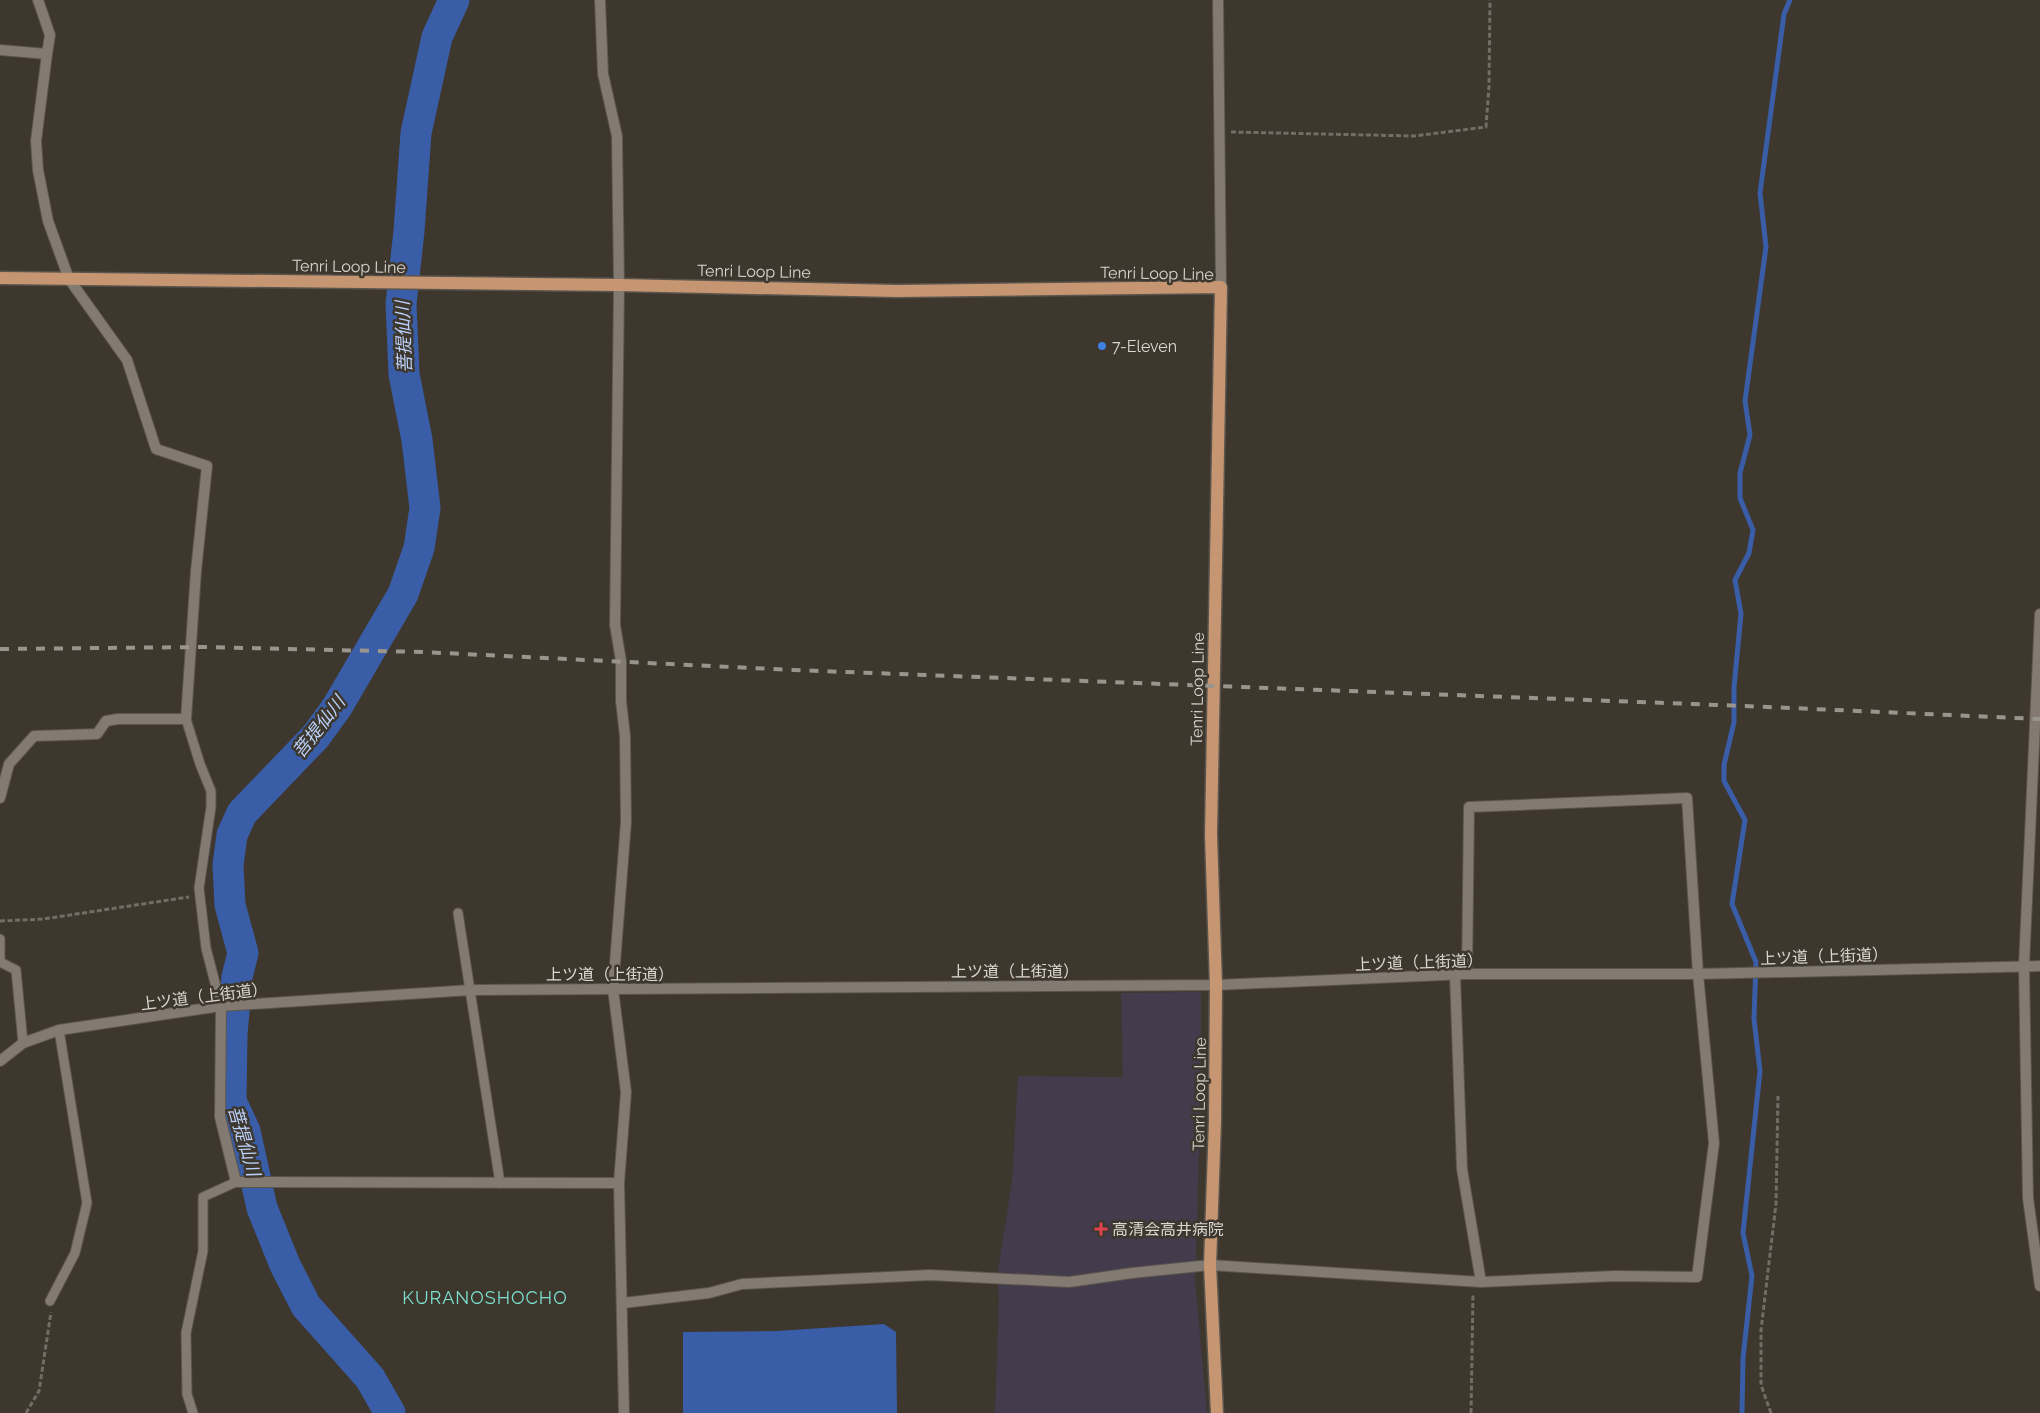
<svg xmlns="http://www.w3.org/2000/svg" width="2040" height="1413" viewBox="0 0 2040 1413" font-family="Raleway,'Noto Sans JP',sans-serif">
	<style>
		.medical { fill: #443b4c }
		.water { fill: #3a5da7 }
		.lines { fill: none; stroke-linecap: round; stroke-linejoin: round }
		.stream { stroke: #3a5da7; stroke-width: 5 }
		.river { stroke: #3a5da7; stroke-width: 31 }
		.service-casing { stroke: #5b554e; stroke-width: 11 }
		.minor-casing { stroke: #5b554e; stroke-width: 12 }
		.tertiary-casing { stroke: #5b554e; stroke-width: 12 }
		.primary-casing { stroke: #5b554e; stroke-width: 15 }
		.path { stroke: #726d65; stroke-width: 3; stroke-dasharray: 5 2.5; stroke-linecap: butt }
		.service { stroke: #837b71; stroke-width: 9 }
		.minor { stroke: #837b71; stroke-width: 10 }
		.tertiary { stroke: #837b71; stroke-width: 10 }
		.primary { stroke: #c59671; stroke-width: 12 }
		.rail { stroke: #99958d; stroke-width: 4; stroke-dasharray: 9 9; stroke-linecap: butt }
		.shop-dot { fill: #3f7fe0; stroke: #3d372e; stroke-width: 2 }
		.health-dot { fill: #e0444e; stroke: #3d372e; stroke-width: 2 }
		.labels { text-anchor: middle; stroke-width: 5; stroke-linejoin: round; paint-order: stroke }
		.street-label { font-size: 16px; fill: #dad6d0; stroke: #3d372e }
		.poi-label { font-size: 16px; fill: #dad6d0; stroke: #3d372e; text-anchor: start }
		.water-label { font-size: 18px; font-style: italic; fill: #bcd2fb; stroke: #3d372e }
		.neighbourhood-label { font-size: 18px; letter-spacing: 1px; fill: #7be1ce; stroke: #3d372e }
	</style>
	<rect width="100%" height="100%" fill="#3d372e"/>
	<path class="medical" d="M1201,992V1089L1195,1281L1207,1413H995L999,1299L997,1276L1012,1182L1018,1076L1123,1077L1121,993Z"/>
	<path class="water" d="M884,1324L896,1332L897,1413H683V1332L777,1331Z"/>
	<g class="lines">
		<path class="stream" d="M1742,1413L1743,1358L1752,1276L1743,1233L1760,1071L1754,1019L1756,962L1732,904L1745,820L1724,781V765L1734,722V687L1741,614L1735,580L1749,553L1753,530L1740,498V473L1750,435L1745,401L1766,247L1760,193L1784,14L1790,0"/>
		<path class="river" d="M390,1413L370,1378L306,1306L285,1265L262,1208L245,1131L231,1101L232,1034L237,977L243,953L230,905L228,865L232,835L242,813L316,736L337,707L403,594L419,548L425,508L417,440L404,374L401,304L409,231L416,133L437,37L454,0"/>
		<g class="service-casing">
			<g id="service">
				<path d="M186,719L200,764L211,791V807L199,888L206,948L221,1006"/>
				<path d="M458,913L500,1183"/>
				<path d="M0,939V962L16,970L23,1043"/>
				<path d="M50,1301L75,1253L87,1203L59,1030"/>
				<path d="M193,1413L187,1394L186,1333L203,1251V1197L236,1182"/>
			</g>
		</g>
		<g class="minor-casing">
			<g id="minor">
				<path d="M38,0L50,35L47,54"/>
				<path d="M600,0L603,74L617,136L619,285L615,625L621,661V701L625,736L626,822L613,989L626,1092L619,1183L624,1413"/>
				<path d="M0,50L47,54L36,141L38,170L48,221L69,279L127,360L156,449L207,466L196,571L186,719H118L106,721L97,734L34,736L9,764L0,798"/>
				<path d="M2040,614L2024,966L2028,1198L2040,1286"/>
				<path d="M1455,975L1462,1169L1481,1282"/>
				<path d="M221,1006L220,1117L236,1182L619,1183"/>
				<path d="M0,1061L23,1043L59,1030L221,1006L471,990L1216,985L1467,974H1698L2040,966"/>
				<path d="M623,1303L709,1293L742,1284L930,1275L1069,1282L1132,1273L1210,1265L1481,1282L1615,1276L1697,1277L1714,1143L1698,974L1687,798L1469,807L1467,974"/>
			</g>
		</g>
		<g class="tertiary-casing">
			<path id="tertiary" d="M1218,0L1221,287"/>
		</g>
		<g class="primary-casing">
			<path id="primary" d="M0,278L619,285L897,291L1221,287L1211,835L1216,985L1215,1121L1210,1265L1217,1413"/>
		</g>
		<g class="path">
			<path d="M1231,132L1414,136L1486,127L1489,86L1490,0"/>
			<path d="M0,921L44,919L189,897"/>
			<path d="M26,1413L39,1391L51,1312"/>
			<path d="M1471,1413L1473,1294"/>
			<path d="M1771,1413L1761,1385V1330L1776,1204L1778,1096"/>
		</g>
		<use href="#service" class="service"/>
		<use href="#minor" class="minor"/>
		<use href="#tertiary" class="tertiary"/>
		<use href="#primary" class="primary"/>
		<path class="rail" d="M0,649L203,647L422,652L793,670L1745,706L2040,719"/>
	</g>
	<circle class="shop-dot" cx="1102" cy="346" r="5"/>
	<path class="health-dot" d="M1098.5 1221.5h5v5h5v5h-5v5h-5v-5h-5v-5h5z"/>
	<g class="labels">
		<g class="street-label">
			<text transform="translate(349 266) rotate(1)" y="6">Tenri Loop Line</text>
			<text transform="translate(754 271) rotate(1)" y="6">Tenri Loop Line</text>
			<text transform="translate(1157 273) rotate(1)" y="6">Tenri Loop Line</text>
			<text transform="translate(1197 689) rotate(-89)" y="6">Tenri Loop Line</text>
			<text transform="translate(1824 956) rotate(-2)" y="6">上ツ道（上街道）</text>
			<text transform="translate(1419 962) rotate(-2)" y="6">上ツ道（上街道）</text>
			<text x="1015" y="977">上ツ道（上街道）</text>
			<text x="610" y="980">上ツ道（上街道）</text>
			<text transform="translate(204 996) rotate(-7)" y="6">上ツ道（上街道）</text>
			<text transform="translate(1199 1094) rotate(-89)" y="6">Tenri Loop Line</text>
		</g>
		<g class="poi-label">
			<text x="1112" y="352">7-Eleven</text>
			<text x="1112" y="1235">高清会高井病院</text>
		</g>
		<g class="water-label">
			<text transform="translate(404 337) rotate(-92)" y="6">菩提仙川</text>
			<text transform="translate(319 727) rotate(-52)" y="6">菩提仙川</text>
			<text transform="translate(244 1141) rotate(74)" y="6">菩提仙川</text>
		</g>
		<g class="neighbourhood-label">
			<text x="485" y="1304">KURANOSHOCHO</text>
		</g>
	</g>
</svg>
